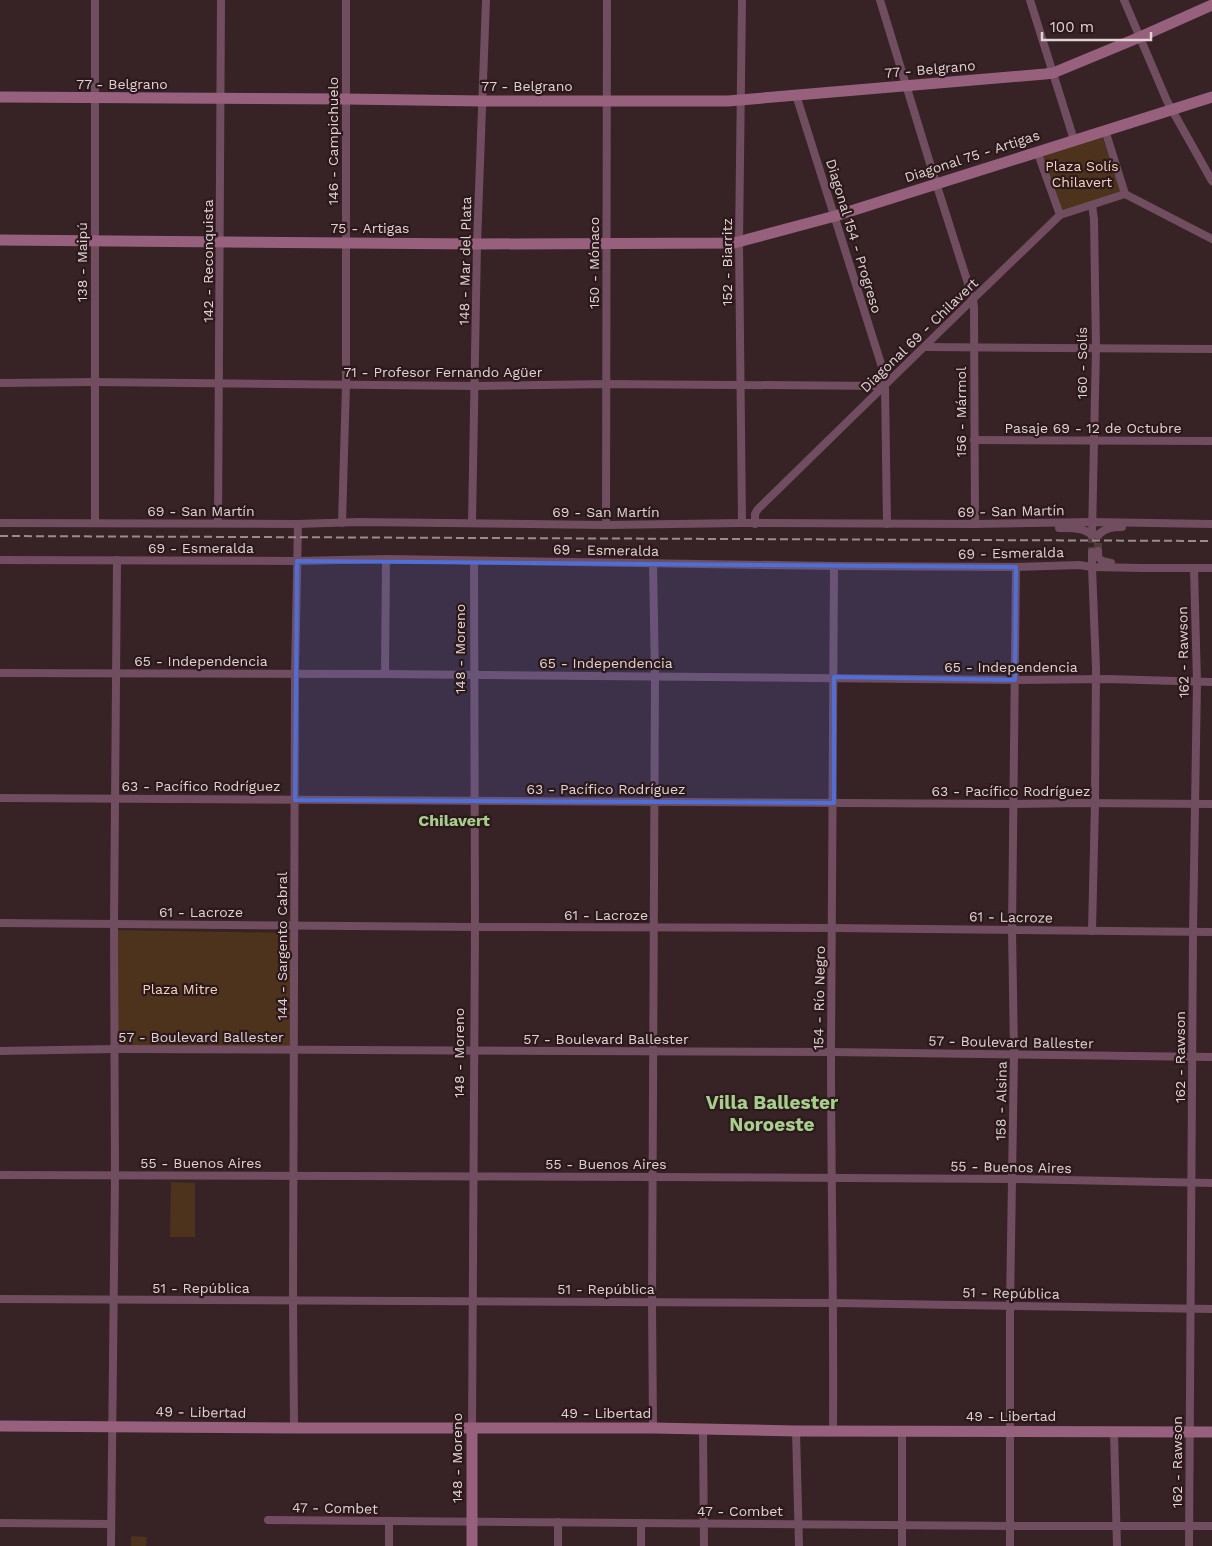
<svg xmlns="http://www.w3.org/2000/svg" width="1212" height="1546" viewBox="0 0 1212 1546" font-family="'Work Sans',sans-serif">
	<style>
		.green { fill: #4d321c }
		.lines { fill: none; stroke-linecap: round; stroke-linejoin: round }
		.street-tunnel { stroke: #503c3f; stroke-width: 8; stroke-dasharray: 8 4; stroke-linecap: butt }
		.street { stroke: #704d5f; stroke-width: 8 }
		.secondary { stroke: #97617e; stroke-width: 11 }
		.rail { stroke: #9c8b8d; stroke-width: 2; stroke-dasharray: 8 4; stroke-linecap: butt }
		.marked { fill: #4e6fd7; fill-opacity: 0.2; stroke: #4e6fd7; stroke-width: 4; stroke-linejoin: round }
		.labels { text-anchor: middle; stroke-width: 4.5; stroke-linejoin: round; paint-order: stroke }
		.street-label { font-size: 14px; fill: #e0d1d3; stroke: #2c191b }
		.park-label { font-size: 14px; fill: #f7d4b9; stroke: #2c191b }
		.quarter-label { font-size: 16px; font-weight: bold; fill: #a7cf8c; stroke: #2c191b }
		.district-label { font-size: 19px; font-weight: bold; fill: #a7cf8c; stroke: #2c191b }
	</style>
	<rect width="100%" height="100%" fill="#372225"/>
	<g class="green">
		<path d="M1102,136L1121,192L1061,212L1043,155Z"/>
		<path d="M117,930L291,933V1049L117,1045Z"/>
		<path d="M171,1182L195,1183V1237H170Z"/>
		<path d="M131,1536L147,1537L146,1546H131Z"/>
	</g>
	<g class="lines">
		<g class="street-tunnel">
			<path d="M1092,535V552"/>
			<path d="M1098,551V535"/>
		</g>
		<g class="street">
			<path d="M742,0L739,242L742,523"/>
			<path d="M880,0L936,183L973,299L974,308L975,524"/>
			<path d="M1030,0L1074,140"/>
			<path d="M1124,0L1167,101L1212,181"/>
			<path d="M796,95L882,367L885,386L887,524"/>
			<path d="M1105,130L1125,194"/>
			<path d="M1037,151L1060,215"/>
			<path d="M1125,194L1212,239"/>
			<path d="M925,347L1212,349"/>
			<path d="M0,383L94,382L475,386L606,384L885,386"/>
			<path d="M974,440L1212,441"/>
			<path d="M0,523L298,524L358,522L606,525L742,523L975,524L1091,522L1212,524"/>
			<path d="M95,523V0"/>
			<path d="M218,523L221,0"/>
			<path d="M342,523L346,385V0"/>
			<path d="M472,523L477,244L486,0"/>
			<path d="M755,524V514L758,509L973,299L1060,215L1125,194"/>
			<path d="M606,525L607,0"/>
			<path d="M1059,528C1070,528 1083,527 1092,535"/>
			<path d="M1092,535L1096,347L1094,219L1092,205"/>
			<path d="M1098,535C1105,528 1112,527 1122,527"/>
			<path d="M1098,551V557L1102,561L1111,563"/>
			<path d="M0,560L297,561L386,559L834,566L1016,567L1079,565L1092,567L1142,568H1212"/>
			<path d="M0,673L385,674L1015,680L1107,679L1212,682"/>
			<path d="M385,674L386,559"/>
			<path d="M0,798L1013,804L1080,803L1212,804"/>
			<path d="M0,923L475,927L833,928L1212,932"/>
			<path d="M1092,931L1095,803L1096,668L1092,567V552"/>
			<path d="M0,1051L115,1049L831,1052L1212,1057"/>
			<path d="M0,1175L652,1177L1013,1179L1212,1183"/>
			<path d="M0,1299L834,1303L1212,1309"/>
			<path d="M294,1428L293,1300L295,674L298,524"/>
			<path d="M653,1428L652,1302L655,676L653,564"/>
			<path d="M472,1429L475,927L474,561"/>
			<path d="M703,1430L704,1546"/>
			<path d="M796,1431L799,1546"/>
			<path d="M833,1431C834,1305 831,1179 831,1053C832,891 834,729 834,566"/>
			<path d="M902,1431V1546"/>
			<path d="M1114,1432L1117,1546"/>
			<path d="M268,1520L1011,1526H1212"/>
			<path d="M0,1523L111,1524"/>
			<path d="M111,1546L115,1175L114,924L117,560"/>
			<path d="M389,1546V1522"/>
			<path d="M558,1546V1522"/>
			<path d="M641,1546V1523"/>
			<path d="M1010,1546V1306L1014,1054L1012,929L1016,567"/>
			<path d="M1189,1546L1193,932L1197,682L1194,568"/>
		</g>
		<g class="secondary">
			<path d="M0,97L346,99L482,101H728L1045,74L1053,73L1140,37L1212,5"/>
			<path d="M0,240L477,244L734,243L835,216L1212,97"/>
			<path d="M0,1426L294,1428H653L796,1431L1212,1432"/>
			<path d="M472,1546V1429"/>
		</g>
		<path class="rail" d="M0,536L1212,541"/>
	</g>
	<path class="marked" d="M297,561L1016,567L1015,680L834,677V803L295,800Z"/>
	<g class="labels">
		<g class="street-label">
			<text transform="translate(930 69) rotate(-5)" y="5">77 - Belgrano</text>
			<text x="122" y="89">77 - Belgrano</text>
			<text x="527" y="91">77 - Belgrano</text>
			<text transform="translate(333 141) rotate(-90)" y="5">146 - Campichuelo</text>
			<text transform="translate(972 156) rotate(-18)" y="5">Diagonal 75 - Artigas</text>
			<text x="370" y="233">75 - Artigas</text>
			<text transform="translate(854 236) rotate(73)" y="5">Diagonal 154 - Progreso</text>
			<text transform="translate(208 261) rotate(-90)" y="5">142 - Reconquista</text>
			<text transform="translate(465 261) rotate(-89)" y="5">148 - Mar del Plata</text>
			<text transform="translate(82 262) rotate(-90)" y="5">138 - Maipú</text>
			<text transform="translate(727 262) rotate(-90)" y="5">152 - Biarritz</text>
			<text transform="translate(594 263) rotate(-90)" y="5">150 - Mónaco</text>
			<text transform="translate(919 335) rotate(-44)" y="5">Diagonal 69 - Chilavert</text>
			<text transform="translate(1082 363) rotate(-90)" y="5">160 - Solís</text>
			<text x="443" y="377">71 - Profesor Fernando Agüer</text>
			<text transform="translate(961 412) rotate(-90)" y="5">156 - Mármol</text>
			<text x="1093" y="433">Pasaje 69 - 12 de Octubre</text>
			<text x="201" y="516">69 - San Martín</text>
			<text transform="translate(1011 511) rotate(-1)" y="5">69 - San Martín</text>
			<text x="606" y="517">69 - San Martín</text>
			<text x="201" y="553">69 - Esmeralda</text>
			<text transform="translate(606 550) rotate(1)" y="5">69 - Esmeralda</text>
			<text transform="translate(1011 553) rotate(-1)" y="5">69 - Esmeralda</text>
			<text transform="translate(460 649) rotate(-90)" y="5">148 - Moreno</text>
			<text transform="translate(1183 652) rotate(-91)" y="5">162 - Rawson</text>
			<text x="201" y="666">65 - Independencia</text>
			<text x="606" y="668">65 - Independencia</text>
			<text x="1011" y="672">65 - Independencia</text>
			<text x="201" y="791">63 - Pacífico Rodríguez</text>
			<text x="606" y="794">63 - Pacífico Rodríguez</text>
			<text x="1011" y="796">63 - Pacífico Rodríguez</text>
			<text x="201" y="917">61 - Lacroze</text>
			<text x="606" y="920">61 - Lacroze</text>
			<text transform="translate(1011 917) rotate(1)" y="5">61 - Lacroze</text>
			<text transform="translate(282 946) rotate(-90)" y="5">144 - Sargento Cabral</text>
			<text transform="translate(819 998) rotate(-89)" y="5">154 - Río Negro</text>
			<text x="201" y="1042">57 - Boulevard Ballester</text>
			<text x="606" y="1044">57 - Boulevard Ballester</text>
			<text transform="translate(1011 1042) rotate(1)" y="5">57 - Boulevard Ballester</text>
			<text transform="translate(459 1053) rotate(-90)" y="5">148 - Moreno</text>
			<text transform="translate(1180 1057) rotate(-90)" y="5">162 - Rawson</text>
			<text transform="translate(1001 1101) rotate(-89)" y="5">158 - Alsina</text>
			<text x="201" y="1168">55 - Buenos Aires</text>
			<text x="606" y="1169">55 - Buenos Aires</text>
			<text transform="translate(1011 1167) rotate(1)" y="5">55 - Buenos Aires</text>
			<text x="201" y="1293">51 - República</text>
			<text x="606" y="1294">51 - República</text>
			<text transform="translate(1011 1293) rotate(1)" y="5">51 - República</text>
			<text transform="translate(201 1412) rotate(1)" y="5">49 - Libertad</text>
			<text x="606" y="1418">49 - Libertad</text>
			<text x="1011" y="1421">49 - Libertad</text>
			<text transform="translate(457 1458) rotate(-90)" y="5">148 - Moreno</text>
			<text transform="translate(1177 1462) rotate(-90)" y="5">162 - Rawson</text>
			<text transform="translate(335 1508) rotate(1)" y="5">47 - Combet</text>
			<text x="740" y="1516">47 - Combet</text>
		</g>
		<g class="park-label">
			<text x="1082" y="171">Plaza Solís<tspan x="1082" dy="16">Chilavert</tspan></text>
			<text x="180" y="994">Plaza Mitre</text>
		</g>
		<g class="quarter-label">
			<text x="454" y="826">Chilavert</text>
		</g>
		<g class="district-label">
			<text x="772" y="1109">Villa Ballester<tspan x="772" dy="22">Noroeste</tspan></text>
		</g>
	</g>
	<path d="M1042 32v8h109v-8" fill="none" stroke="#e0d1d3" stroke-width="2.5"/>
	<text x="1050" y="32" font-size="15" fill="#e0d1d3" stroke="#2c191b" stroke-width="4" paint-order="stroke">100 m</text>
</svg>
